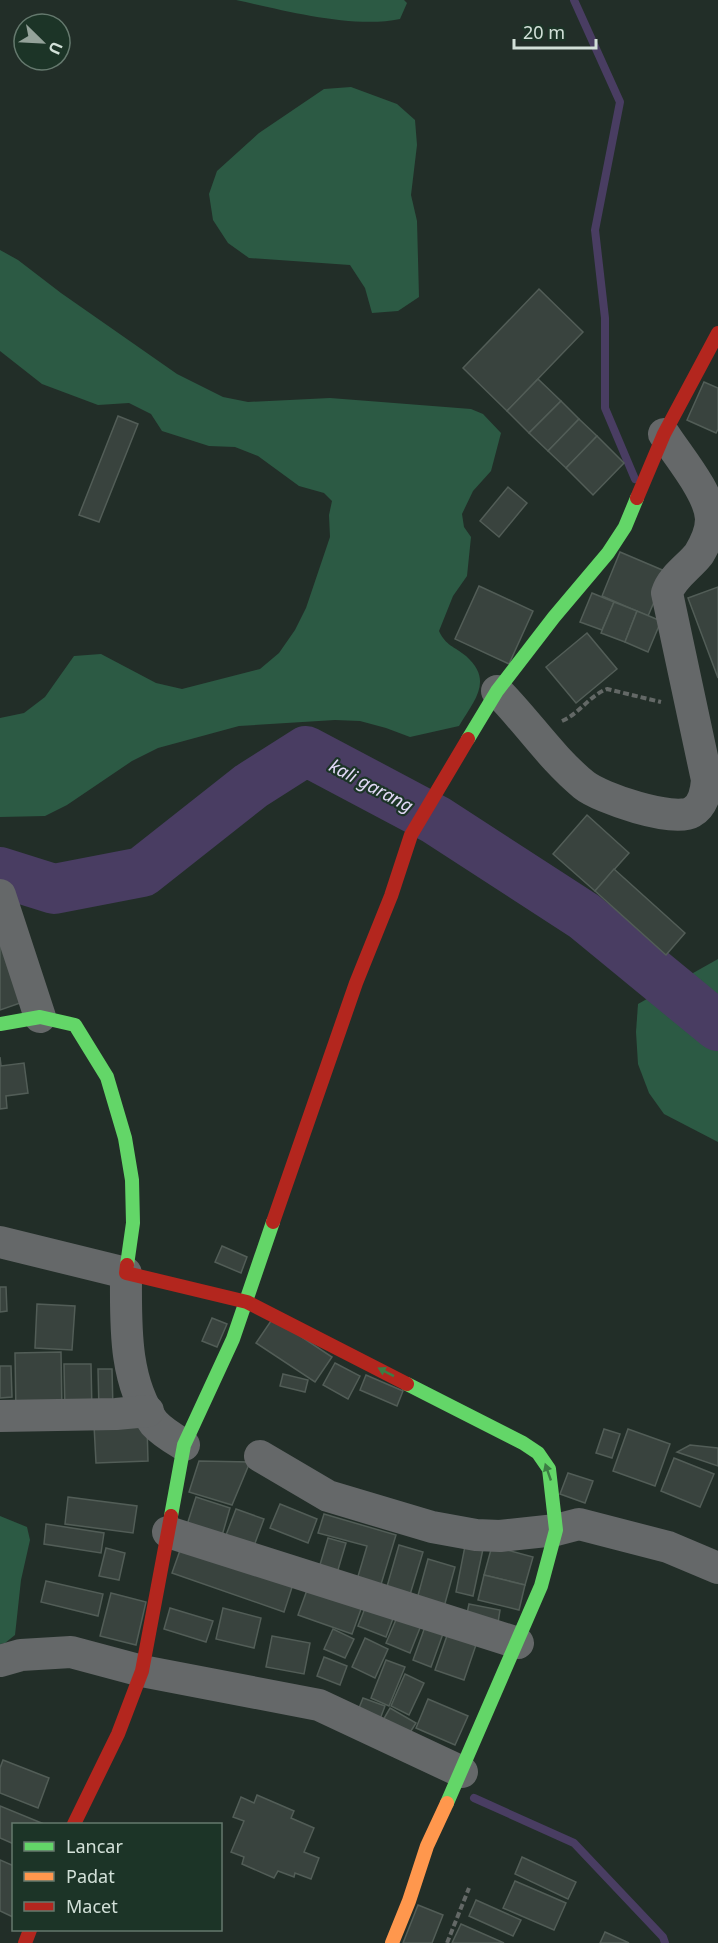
<svg xmlns="http://www.w3.org/2000/svg" width="718" height="1943" viewBox="0 0 718 1943" font-family="'Noto Sans',sans-serif">
	<style>
		.forest { fill: #2c5a44 }
		.lines { fill: none; stroke-linecap: round; stroke-linejoin: round }
		.stream { stroke: #493d62; stroke-width: 8 }
		.river { stroke: #493d62; stroke-width: 50 }
		.building { fill: #39433e; stroke: #525d57; stroke-width: 1.5 }
		.path { stroke: #636866; stroke-width: 4; stroke-dasharray: 6 3; stroke-linecap: butt }
		.street { stroke: #656869; stroke-width: 32 }
		.fast { stroke: #63d668; stroke-width: 14 }
		.slow { stroke: #ff974d; stroke-width: 14 }
		.jam { stroke: #b3261e; stroke-width: 14 }
		.oneway { fill: #3c7d44 }
		.labels { text-anchor: middle; stroke-width: 4.5; stroke-linejoin: round; paint-order: stroke }
		.water-label { font-size: 18px; font-style: italic; fill: #e1d9f6; stroke: #1c3427 }
	</style>
	<rect width="100%" height="100%" fill="#222e28"/>
	<g class="forest">
		<path d="M236,0H404L407,3L400,19C353,29 283,10 236,0Z"/>
		<path d="M351,87L397,104L415,120L417,145L411,195L417,221L419,297L398,311L372,313L365,288L350,265L249,258L228,243L213,220L209,194L217,171L259,133L324,89Z"/>
		<path d="M0,250L18,260L61,293L177,374L223,397L248,402L330,398L471,409L483,414L501,433L491,471L473,491L462,514L464,527L471,537L467,576L453,596L439,631C446,646 454,646 466,656C494,681 474,700 459,726L410,737L386,728L360,721L335,720L239,726L158,748L132,761L67,805L45,816L0,817V718L24,713L45,697L74,656L101,654L156,683L182,689L260,669L279,653L295,630L306,608L330,537L329,515L332,501L324,493L299,486L258,456L235,447L209,446L162,431L151,414L129,403L98,405L42,384L0,351Z"/>
		<path d="M718,959V1142L664,1114L649,1093L638,1064L636,1032L638,1004Z"/>
		<path d="M0,1516L27,1527L30,1540L21,1580L15,1635L5,1643L0,1644Z"/>
	</g>
	<g class="lines">
		<g class="stream">
			<path d="M574,0L620,102L595,230L605,318V408L635,479"/>
			<path d="M474,1798L574,1843L663,1937L665,1943"/>
		</g>
		<path class="river" d="M0,872L54,889L142,872L251,786L306,751L436,820L584,916L718,1026"/>
	</g>
	<g class="building">
		<path d="M539,289L583,332L507,411L463,368Z"/>
		<path d="M538,379L561,401L529,433L507,411Z"/>
		<path d="M704,382L718,388V429L716,433L687,420Z"/>
		<path d="M561,401L579,419L548,451L529,433Z"/>
		<path d="M118,416L138,424L99,522L79,515Z"/>
		<path d="M579,419L597,436L566,468L548,451Z"/>
		<path d="M597,436L624,463L593,495L566,468Z"/>
		<path d="M508,487L527,503L499,537L480,521Z"/>
		<path d="M620,552L667,572L648,616L602,596Z"/>
		<path d="M479,586L533,611L509,664L455,639Z"/>
		<path d="M718,587V678L688,598Z"/>
		<path d="M592,593L614,602L602,630L580,622Z"/>
		<path d="M614,602L637,611L625,642L601,633Z"/>
		<path d="M637,611L661,621L648,652L625,642Z"/>
		<path d="M587,633L617,669L576,703L546,667Z"/>
		<path d="M587,815L629,853L595,891L553,854Z"/>
		<path d="M614,869L685,933L666,955L595,891Z"/>
		<path d="M3,945L23,1002L0,1010V947Z"/>
		<path d="M0,1057L1,1066L24,1063L28,1093L6,1096L7,1108L0,1109Z"/>
		<path d="M222,1246L247,1257L241,1273L215,1262Z"/>
		<path d="M0,1287H6L7,1311L0,1312Z"/>
		<path d="M37,1304L75,1306L72,1350L35,1348Z"/>
		<path d="M212,1318L227,1324L217,1347L202,1341Z"/>
		<path d="M273,1318L332,1357L315,1382L256,1343Z"/>
		<path d="M61,1352L62,1413L16,1414L15,1353Z"/>
		<path d="M335,1363L360,1376L348,1399L323,1385Z"/>
		<path d="M64,1364H91L92,1412H65Z"/>
		<path d="M0,1366H11L12,1397L0,1398Z"/>
		<path d="M98,1369H112L113,1410H99Z"/>
		<path d="M283,1374L308,1380L305,1392L280,1386Z"/>
		<path d="M366,1375L403,1391L397,1406L360,1390Z"/>
		<path d="M147,1424L148,1461L96,1463L94,1425Z"/>
		<path d="M604,1429L620,1434L612,1458L596,1453Z"/>
		<path d="M628,1429L670,1444L655,1486L613,1471Z"/>
		<path d="M690,1445L718,1448V1466L677,1452Z"/>
		<path d="M674,1458L714,1474L700,1507L661,1491Z"/>
		<path d="M199,1461L250,1462L232,1505L189,1492Z"/>
		<path d="M568,1473L593,1481L585,1503L560,1494Z"/>
		<path d="M68,1497L137,1506L133,1533L65,1524Z"/>
		<path d="M196,1497L230,1508L221,1539L186,1528Z"/>
		<path d="M280,1504L317,1519L308,1543L270,1528Z"/>
		<path d="M236,1509L264,1519L251,1554L223,1543Z"/>
		<path d="M324,1514L396,1535L379,1591L356,1583L367,1546L318,1533Z"/>
		<path d="M46,1524L104,1533L101,1553L44,1544Z"/>
		<path d="M328,1538L346,1543L337,1573L319,1568Z"/>
		<path d="M184,1539L295,1578L284,1612L172,1573Z"/>
		<path d="M399,1545L423,1552L409,1598L386,1590Z"/>
		<path d="M465,1546L483,1549L473,1596L456,1592Z"/>
		<path d="M492,1546L533,1557L525,1585L484,1575Z"/>
		<path d="M106,1548L125,1553L119,1580L99,1576Z"/>
		<path d="M428,1559L455,1567L444,1607L417,1599Z"/>
		<path d="M484,1575L525,1585L519,1610L478,1600Z"/>
		<path d="M311,1579L365,1598L352,1634L298,1615Z"/>
		<path d="M46,1581L103,1594L98,1616L41,1602Z"/>
		<path d="M111,1593L146,1602L136,1645L100,1636Z"/>
		<path d="M369,1598L397,1608L386,1637L358,1626Z"/>
		<path d="M469,1604L500,1610L497,1629L465,1623Z"/>
		<path d="M170,1608L213,1621L206,1642L164,1629Z"/>
		<path d="M223,1608L261,1618L254,1648L216,1639Z"/>
		<path d="M401,1608L424,1618L410,1653L386,1643Z"/>
		<path d="M426,1624L444,1631L431,1667L413,1660Z"/>
		<path d="M450,1627L479,1636L464,1680L435,1670Z"/>
		<path d="M333,1629L354,1639L345,1658L324,1649Z"/>
		<path d="M272,1636L310,1643L304,1674L266,1667Z"/>
		<path d="M365,1638L388,1649L375,1678L352,1667Z"/>
		<path d="M324,1657L347,1666L340,1685L317,1676Z"/>
		<path d="M386,1660L405,1667L389,1706L371,1698Z"/>
		<path d="M405,1674L424,1683L409,1715L391,1706Z"/>
		<path d="M363,1698L385,1706L377,1727L355,1718Z"/>
		<path d="M428,1699L468,1716L455,1745L416,1728Z"/>
		<path d="M390,1708L416,1723L404,1742L379,1727Z"/>
		<path d="M3,1760L49,1778L38,1808L0,1793V1768Z"/>
		<path d="M257,1795L294,1811L291,1818L314,1828L304,1852L319,1858L311,1879L295,1873L294,1877L278,1871L274,1878L242,1864L244,1857L231,1852L244,1821L233,1817L241,1797L254,1803Z"/>
		<path d="M0,1806L44,1824H14V1844L0,1838Z"/>
		<path d="M522,1857L576,1882L568,1899L515,1874Z"/>
		<path d="M0,1860L14,1866L13,1917L0,1911Z"/>
		<path d="M515,1881L566,1903L554,1930L503,1908Z"/>
		<path d="M476,1900L521,1920L513,1936L469,1916Z"/>
		<path d="M418,1905L443,1915L432,1943H403Z"/>
		<path d="M461,1924L504,1943H452Z"/>
		<path d="M605,1932L629,1943H600Z"/>
	</g>
	<g class="lines">
		<g class="path">
			<path d="M562,721C580,713 589,696 607,689L661,702"/>
			<path d="M447,1943L469,1888"/>
		</g>
		<g class="street">
			<path d="M497,691C527,721 551,758 584,785C600,798 674,823 692,812C703,806 706,792 707,780L667,593C672,577 689,567 699,554C705,544 711,531 711,519C710,493 678,456 664,434"/>
			<path d="M0,895L40,1017"/>
			<path d="M0,1242L126,1273C126,1322 123,1380 154,1423C162,1432 174,1439 184,1445"/>
			<path d="M0,1416L116,1414L148,1411"/>
			<path d="M260,1456L328,1496L432,1527L476,1535L500,1536L556,1530L579,1524L668,1547L718,1568"/>
			<path d="M168,1532L518,1643"/>
			<path d="M0,1661L21,1655L71,1652L142,1671L319,1705L462,1772"/>
		</g>
		<g class="fast">
			<path d="M468,739L497,691L554,617L608,553L625,527L637,498"/>
			<path d="M0,1024L40,1017L75,1025L107,1077L125,1138L132,1180L133,1223L127,1265"/>
			<path d="M407,1384L523,1443L538,1453L549,1469L556,1530L541,1586L447,1803"/>
			<path d="M171,1516L184,1445L233,1339L273,1222"/>
		</g>
		<path class="slow" d="M392,1943L409,1901L427,1846L447,1803"/>
		<g class="jam">
			<path d="M637,498L664,434L718,333"/>
			<path d="M273,1222L356,983L391,896L411,835L468,739"/>
			<path d="M127,1265L126,1273L247,1302L407,1384"/>
			<path d="M74,1824L118,1734L142,1671L171,1516"/>
			<path d="M25,1943L30,1930"/>
		</g>
	</g>
	<defs><path id="oneway-solid" d="M-6-.8H1V-3.2L6.5 0L1 3.2V.8H-6Z" transform="scale(1.5)"/></defs>
	<g class="oneway">
		<use href="#oneway-solid" transform="translate(386 1372) rotate(-153)"/>
		<use href="#oneway-solid" transform="translate(548 1472) rotate(-109)"/>
	</g>
	<g class="labels">
		<g class="water-label">
			<text transform="translate(371 786) rotate(28)" y="6">kali garang</text>
		</g>
	</g>
	<rect x="12" y="1823" width="210" height="108" fill="#1c3427" stroke="#65796e" stroke-width="1.5"/>
	<rect x="24" y="1842" width="30" height="9" fill="#63d668" stroke="#65796e" stroke-width="1.5"/>
	<text x="66" y="1853" font-size="18" fill="#d2e0d8">Lancar</text>
	<rect x="24" y="1872" width="30" height="9" fill="#ff974d" stroke="#65796e" stroke-width="1.5"/>
	<text x="66" y="1883" font-size="18" fill="#d2e0d8">Padat</text>
	<rect x="24" y="1902" width="30" height="9" fill="#b3261e" stroke="#65796e" stroke-width="1.5"/>
	<text x="66" y="1913" font-size="18" fill="#d2e0d8">Macet</text>
	<g transform="translate(42 42) rotate(114)"><circle r="28" fill="#1c3427" stroke="#65796e" stroke-width="1.5"/>
	<path d="M0-4.5L10 22L0 15L-10 22Z" fill="#94a29a"/>
	<text y="-9" font-size="16" font-weight="bold" text-anchor="middle" fill="#d2e0d8">U</text>
	</g>
	<path d="M514 39v9h82v-9" fill="none" stroke="#d2e0d8" stroke-width="3"/>
	<text x="523" y="39" font-size="18" fill="#d2e0d8" stroke="#1c3427" stroke-width="4.5" paint-order="stroke">20 m</text>
</svg>
